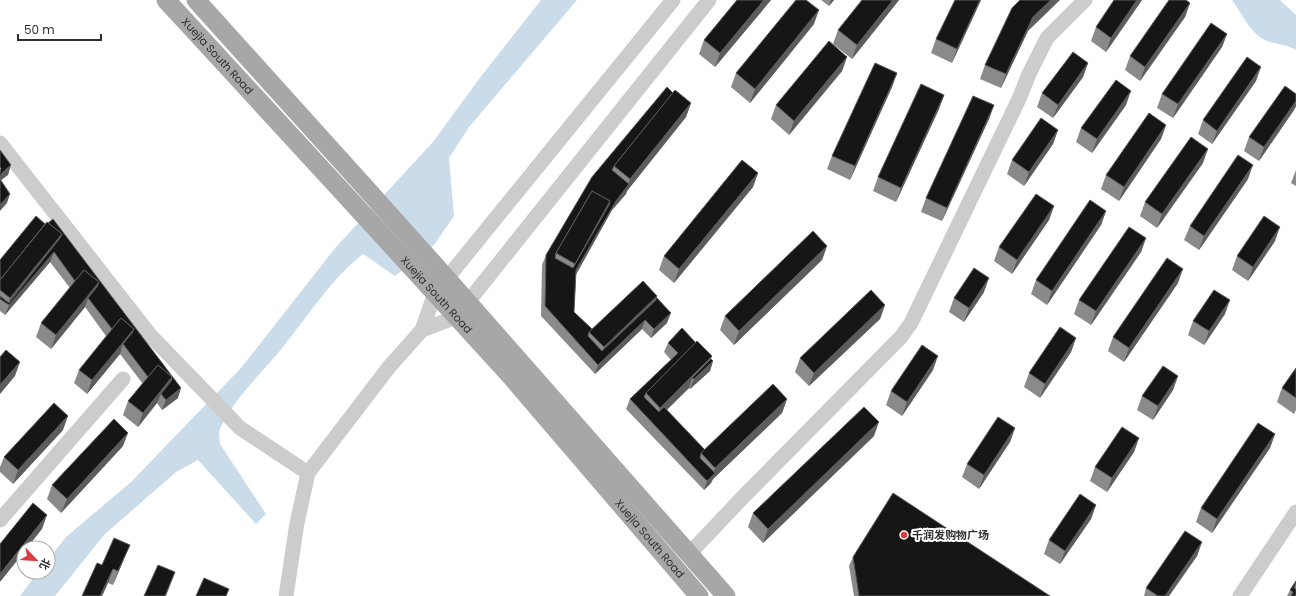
<svg xmlns="http://www.w3.org/2000/svg" width="1296" height="596" viewBox="0 0 1296 596" font-family="Poppins,'Noto Sans SC',sans-serif">
	<style>
		.water { fill: #cadcea }
		.lines { fill: none; stroke-linecap: round; stroke-linejoin: round }
		.minor { stroke: #ccc; stroke-width: 15 }
		.major { stroke: #a7a7a7; stroke-width: 19 }
		.major-bridge { stroke: #a7a7a7; stroke-width: 19 }
		.wall { fill: #8a8a8a }
		.shaded-wall { fill: #5c5c5c }
		.building { fill: #161616; stroke: #5c5c5c; fill-rule: evenodd }
		.poi-dot { fill: #db3b3e; stroke: #fff; stroke-width: 1.5 }
		.labels { text-anchor: middle; stroke-width: 4; stroke-linejoin: round; paint-order: stroke }
		.street-label { font-size: 11px; fill: #2f2f2f; stroke: #fff }
		.poi-label { font-size: 11px; font-weight: bold; fill: #2f2f2f; stroke: #fff; text-anchor: start }
	</style>
	<rect width="100%" height="100%" fill="#fff"/>
	<g class="water">
		<path d="M541,0H577L469,127L449,158L454,216L434,245L395,276L363,254C332,278 308,316 283,347C262,373 234,398 220,429C218,433 220,440 220,444L266,514L256,524L198,460L176,472L105,534L55,596H20L38,572H48V560L66,537L131,482L241,368L336,247L433,142L479,79Z"/>
		<path d="M1232,0H1280L1296,15V50C1286,44 1272,44 1263,39C1251,33 1240,11 1232,0Z"/>
	</g>
	<g class="lines">
		<g class="minor">
			<path d="M0,143L151,336L240,428L308,473"/>
			<path d="M422,330L456,317L709,0"/>
			<path d="M0,520L123,379"/>
			<path d="M689,554L743,497L901,337L911,323L1019,99L1029,74L1047,38L1085,0"/>
			<path d="M286,596L297,523L308,473L389,367L422,330L435,293L673,0"/>
			<path d="M1240,596L1296,512"/>
		</g>
		<g class="major">
			<path id="s1" d="M166,0L350,200L509,374L699,596"/>
			<path d="M196,0L363,185"/>
			<path d="M448,280L726,596"/>
		</g>
		<path class="major-bridge" d="M363,185L448,280"/>
	</g>
	<g class="wall">
		<path d="M771,0L715,67L699,54L704,40Z"/>
		<path d="M821,0H834L829,6Z"/>
		<path d="M899,0L852,59L833,44L838,30Z"/>
		<path d="M955,0H981L952,63L931,53L936,39Z"/>
		<path d="M1142,0L1106,52L1091,41L1096,27Z"/>
		<path d="M1190,3L1185,17L1140,81L1125,70L1130,56Z"/>
		<path d="M814,24L750,103L731,87L736,73Z"/>
		<path d="M1028,31L1001,88L980,79L985,65Z"/>
		<path d="M1227,34L1222,47L1173,118L1157,108L1162,94Z"/>
		<path d="M847,57L842,71L789,135L771,119L776,105Z"/>
		<path d="M1088,63L1083,77L1053,118L1037,107L1042,93Z"/>
		<path d="M897,73L892,87L850,180L827,169L832,156Z"/>
		<path d="M1256,81L1212,144L1198,134L1203,120Z"/>
		<path d="M673,93L691,103L686,117L627,191L626,194L612,210L576,274L574,312L592,329L657,296L656,297L667,323L651,338L642,329L595,374L541,316L542,265L546,255L592,177Z"/>
		<path d="M1296,94V106L1294,110L1259,161L1244,151L1249,137Z"/>
		<path d="M944,95L939,109L896,202L873,191L878,177Z"/>
		<path d="M994,105L989,119L942,221L921,212L926,198Z"/>
		<path d="M1126,105L1092,153L1076,142L1081,128Z"/>
		<path d="M1166,125L1161,139L1119,201L1101,189L1106,175Z"/>
		<path d="M1058,130L1053,144L1024,186L1007,174L1012,160Z"/>
		<path d="M1203,163L1157,228L1140,216L1145,202Z"/>
		<path d="M1296,170V186L1291,183Z"/>
		<path d="M758,173L753,187L674,283L659,270L664,256Z"/>
		<path d="M1248,179L1199,250L1184,240L1190,226Z"/>
		<path d="M1054,206L1049,220L1012,274L994,261L999,247Z"/>
		<path d="M1106,211L1101,225L1047,305L1031,294L1036,280Z"/>
		<path d="M36,216L178,398L162,410L157,403L138,427L123,415L128,401L143,384L120,354L87,394L74,383L79,370L106,336L85,307L51,349L36,337L41,323L70,288L50,262L5,315L0,311V260Z"/>
		<path d="M1146,238L1141,252L1091,325L1074,314L1079,300Z"/>
		<path d="M1275,241L1248,281L1232,270L1237,256Z"/>
		<path d="M827,246L822,260L734,345L720,330L725,316Z"/>
		<path d="M1178,283L1124,362L1108,351L1113,337Z"/>
		<path d="M984,292L964,322L949,312L954,298Z"/>
		<path d="M885,305L880,319L809,386L795,372L800,358Z"/>
		<path d="M1225,314L1204,345L1188,335L1193,321Z"/>
		<path d="M1076,338L1071,352L1040,398L1024,387L1029,373Z"/>
		<path d="M668,343L713,361L710,371L690,389L689,388L667,410L705,450L787,399L782,413L713,479L711,483L704,490L626,409L630,399L671,360L664,352Z"/>
		<path d="M1296,368V410L1294,414L1277,402L1282,388Z"/>
		<path d="M933,370L902,416L886,405L891,391Z"/>
		<path d="M1178,376L1173,390L1153,420L1137,410L1142,396Z"/>
		<path d="M1015,428L1010,442L979,489L962,477L967,464Z"/>
		<path d="M63,430L13,484L0,472V467L4,457Z"/>
		<path d="M1275,434L1270,448L1212,533L1196,522L1201,508Z"/>
		<path d="M874,436L763,543L748,527L753,513Z"/>
		<path d="M1139,438L1134,452L1107,492L1090,481L1095,467Z"/>
		<path d="M123,446L61,513L47,499L52,485Z"/>
		<path d="M1096,505L1091,519L1060,564L1044,554L1049,540Z"/>
		<path d="M1202,542L1197,556L1169,596H1144L1146,588Z"/>
		<path d="M853,557L1050,596H854L849,566Z"/>
		<path d="M124,559L113,585L108,583L102,596H82L102,565Z"/>
		<path d="M1296,581V596H1287L1290,590Z"/>
	</g>
	<g class="shaded-wall">
		<path d="M764,0H771L715,67L720,53Z"/>
		<path d="M831,0H834L829,6Z"/>
		<path d="M893,0H899L852,59L857,45Z"/>
		<path d="M980,0H981L952,63L957,49Z"/>
		<path d="M1051,0H1060L1028,31L1001,88L1006,74L1033,17Z"/>
		<path d="M1137,0H1142L1106,52L1111,38Z"/>
		<path d="M1190,3L1185,17L1140,81L1145,67Z"/>
		<path d="M819,10L814,24L750,103L755,89Z"/>
		<path d="M1227,34L1222,47L1173,118L1178,104Z"/>
		<path d="M847,57L842,71L789,135L794,121Z"/>
		<path d="M1088,63L1083,77L1053,118L1058,105Z"/>
		<path d="M1261,67L1256,81L1212,144L1217,131Z"/>
		<path d="M897,73L892,87L850,180L855,166Z"/>
		<path d="M1131,91L1126,105L1092,153L1097,139Z"/>
		<path d="M944,95L939,109L896,202L901,188Z"/>
		<path d="M1296,101V106L1294,110L1259,161L1264,147Z"/>
		<path d="M691,103L686,117L627,191L626,194L612,210L573,280L576,270L616,201L627,186L630,179Z"/>
		<path d="M994,105L989,119L942,221L947,208Z"/>
		<path d="M1166,125L1161,139L1119,201L1124,187Z"/>
		<path d="M1058,130L1053,144L1024,186L1029,172Z"/>
		<path d="M1208,149L1203,163L1157,228L1162,214Z"/>
		<path d="M11,165L8,175L0,181V178L2,173Z"/>
		<path d="M1253,165L1248,179L1199,250L1204,236Z"/>
		<path d="M758,173L753,187L674,283L679,269Z"/>
		<path d="M10,194L7,203L0,211V205Z"/>
		<path d="M610,201L605,215L570,278L575,264Z"/>
		<path d="M1054,206L1049,220L1012,274L1017,260Z"/>
		<path d="M1106,211L1101,225L1047,305L1052,291Z"/>
		<path d="M1280,227L1275,241L1248,281L1253,267Z"/>
		<path d="M62,234L50,262L5,315L9,305H8L10,298Z"/>
		<path d="M1146,238L1141,252L1091,325L1096,311Z"/>
		<path d="M827,246L822,260L734,345L739,331Z"/>
		<path d="M1183,269L1178,283L1124,362L1129,348Z"/>
		<path d="M989,278L984,292L964,322L969,308Z"/>
		<path d="M99,282L94,296L88,298L85,307L51,349L56,335Z"/>
		<path d="M657,296L652,309L599,360L604,347Z"/>
		<path d="M1230,300L1225,314L1204,345L1209,331Z"/>
		<path d="M885,305L880,319L809,386L814,373Z"/>
		<path d="M671,313L667,323L651,338L654,329Z"/>
		<path d="M645,320L642,329L595,374L598,365Z"/>
		<path d="M134,329L129,343L123,344L120,354L87,394L92,380Z"/>
		<path d="M1076,338L1071,352L1040,398L1045,384Z"/>
		<path d="M712,356L709,365L713,361L710,371L690,389L694,379L692,378L689,388L655,421L660,408Z"/>
		<path d="M938,356L933,370L902,416L907,402Z"/>
		<path d="M20,362L15,376L0,394V385Z"/>
		<path d="M1178,376L1173,390L1153,420L1158,406Z"/>
		<path d="M172,377L167,391L161,394L157,403L138,427L143,413Z"/>
		<path d="M181,388L178,398L162,410L166,400Z"/>
		<path d="M787,399L782,413L713,479L711,483L704,490L707,481L712,476L715,468Z"/>
		<path d="M68,416L63,430L13,484L18,470Z"/>
		<path d="M879,422L874,436L763,543L768,529Z"/>
		<path d="M1015,428L1010,442L979,489L984,475Z"/>
		<path d="M128,433L123,446L61,513L67,499Z"/>
		<path d="M1275,434L1270,448L1212,533L1217,519Z"/>
		<path d="M1139,438L1134,452L1107,492L1112,478Z"/>
		<path d="M1096,505L1091,519L1060,564L1065,551Z"/>
		<path d="M47,515L42,529L27,548H24V552L0,582V574Z"/>
		<path d="M1202,542L1197,556L1169,596H1165Z"/>
		<path d="M130,545L124,559L113,585L118,571Z"/>
		<path d="M113,569L108,583L102,596H100Z"/>
		<path d="M175,572L166,596H165Z"/>
	</g>
	<g class="building">
		<path d="M737,0H764L720,53L704,40Z"/>
		<path d="M796,0H806L819,10L755,89L736,73Z"/>
		<path d="M862,0H893L857,45L838,30Z"/>
		<path d="M955,0H980L957,49L936,39Z"/>
		<path d="M1020,0H1051L1033,17L1006,74L985,65L1012,8Z"/>
		<path d="M1114,0H1137L1111,38L1096,27Z"/>
		<path d="M1169,0H1186L1190,3L1145,67L1130,56Z"/>
		<path d="M1211,23L1227,34L1178,104L1162,94Z"/>
		<path d="M829,41L847,57L794,121L776,105Z"/>
		<path d="M1073,52L1088,63L1058,105L1042,93Z"/>
		<path d="M1247,57L1261,67L1217,131L1203,120Z"/>
		<path d="M875,63L897,73L855,166L832,156Z"/>
		<path d="M1116,80L1131,91L1097,139L1081,128Z"/>
		<path d="M921,84L944,95L901,188L878,177Z"/>
		<path d="M1285,86L1296,94V101L1264,147L1249,137Z"/>
		<path d="M667,87L673,93L614,166L612,170L629,184L616,201L576,270L574,312L592,329L589,332L588,336L602,351L656,300V297L671,313L654,329L645,320L598,365L545,306L546,255L592,177ZM592,191L610,201L609,205L573,268L555,258L556,253Z"/>
		<path d="M675,90L691,103L630,179L614,166Z"/>
		<path d="M973,96L994,105L947,208L926,198Z"/>
		<path d="M1149,113L1166,125L1124,187L1106,175Z"/>
		<path d="M1041,118L1058,130L1029,172L1012,160Z"/>
		<path d="M1191,137L1208,149L1162,214L1145,202Z"/>
		<path d="M0,150L11,165L2,173L0,178V172L1,168L0,167Z"/>
		<path d="M1238,155L1253,165L1204,236L1190,226Z"/>
		<path d="M742,160L758,173L679,269L664,256Z"/>
		<path d="M0,179L10,194L0,205Z"/>
		<path d="M592,191L610,201L575,264L556,253Z"/>
		<path d="M1036,194L1054,206L1017,260L999,247Z"/>
		<path d="M1090,200L1106,211L1052,291L1036,280Z"/>
		<path d="M36,216L45,224L0,280V260Z"/>
		<path d="M1264,216L1280,227L1253,267L1237,256Z"/>
		<path d="M53,219L181,388L166,400L161,394L171,381L172,377L158,365L148,377L123,344L132,333L134,329L121,318L112,329L88,298L97,287L99,282L84,270L75,281L54,252L9,305L0,299V296L9,303L60,238L62,234L48,223Z"/>
		<path d="M47,222L62,234L10,298L0,290V280Z"/>
		<path d="M1129,227L1146,238L1096,311L1079,300Z"/>
		<path d="M813,231L827,246L739,331L725,316Z"/>
		<path d="M1167,258L1183,269L1129,348L1113,337Z"/>
		<path d="M974,268L989,278L969,308L954,298Z"/>
		<path d="M84,270L99,282L56,335L41,323Z"/>
		<path d="M643,281L657,296L604,347L589,332Z"/>
		<path d="M871,290L885,305L814,373L800,358Z"/>
		<path d="M1214,290L1230,300L1209,331L1193,321Z"/>
		<path d="M121,318L134,329L92,380L79,370Z"/>
		<path d="M1060,327L1076,338L1045,384L1029,373Z"/>
		<path d="M682,328L696,343L646,393L644,397L659,412L664,407L705,450L701,453L700,458L715,473L707,481L630,399L678,353L668,343Z"/>
		<path d="M697,341L712,356L660,408L646,393Z"/>
		<path d="M922,345L938,356L907,402L891,391Z"/>
		<path d="M6,350L20,362L0,385V357Z"/>
		<path d="M711,359L713,361L694,379L692,378Z"/>
		<path d="M158,365L172,377L143,413L128,401Z"/>
		<path d="M1163,366L1178,376L1158,406L1142,396Z"/>
		<path d="M1296,368V398L1282,388Z"/>
		<path d="M773,384L787,399L715,468L701,453Z"/>
		<path d="M54,403L68,416L18,470L4,457Z"/>
		<path d="M864,407L879,422L768,529L753,513Z"/>
		<path d="M998,417L1015,428L984,475L967,464Z"/>
		<path d="M114,419L128,433L67,499L52,485Z"/>
		<path d="M1258,423L1275,434L1217,519L1201,508Z"/>
		<path d="M1122,427L1139,438L1112,478L1095,467Z"/>
		<path d="M893,493L1050,596H859L853,557Z"/>
		<path d="M1080,494L1096,505L1065,551L1049,540Z"/>
		<path d="M33,503L47,515L0,574V544Z"/>
		<path d="M1185,531L1202,542L1165,596H1158L1146,588Z"/>
		<path d="M114,538L130,545L118,571L113,569L100,596H82L97,563L102,565Z"/>
		<path d="M158,565L175,572L165,596H144Z"/>
		<path d="M204,578L229,589L226,596H196Z"/>
		<path d="M1296,581V583L1294,588L1296,589V596H1291L1293,592L1290,590Z"/>
	</g>
	<circle class="poi-dot" cx="904" cy="535" r="4"/>
	<g class="labels">
		<g class="street-label">
			<text dy="4" stroke="none"><textPath href="#s1" startOffset="76">Xuejia South Road</textPath></text>
			<text dy="4" stroke="none"><textPath href="#s1" startOffset="400">Xuejia South Road</textPath></text>
			<text dy="4" stroke="none"><textPath href="#s1" startOffset="724">Xuejia South Road</textPath></text>
		</g>
		<g class="poi-label">
			<text x="912" y="539">千润发购物广场</text>
		</g>
	</g>
	<g transform="translate(36 560) rotate(115)"><circle r="19" fill="#ffffff" stroke="#acacac"/>
	<path d="M0-3L7 15L0 10L-7 15Z" fill="#db3b3e"/>
	<text y="-6" font-size="11" font-weight="bold" text-anchor="middle" fill="#2f2f2f">北</text>
	</g>
	<path d="M18 34v6h83v-6" fill="none" stroke="#2f2f2f" stroke-width="2"/>
	<text x="24" y="34" font-size="12" fill="#2f2f2f" stroke="#ffffff" stroke-width="3" paint-order="stroke">50 m</text>
</svg>
